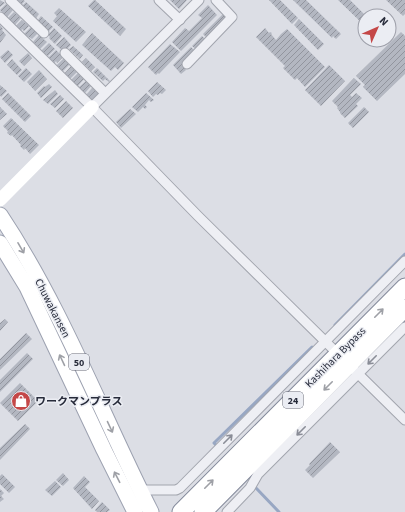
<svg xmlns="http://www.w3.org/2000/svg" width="405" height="512" viewBox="0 0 405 512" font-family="'Source Sans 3','Noto Sans JP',sans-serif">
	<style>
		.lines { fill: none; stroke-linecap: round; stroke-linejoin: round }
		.stream { stroke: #98a7c3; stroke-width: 3 }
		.building { fill: url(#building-hatch) }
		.street-casing { stroke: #a2a5ae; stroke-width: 11 }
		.primary-casing { stroke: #9ca1b0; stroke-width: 17 }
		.highway-casing { stroke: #848a9b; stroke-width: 19 }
		.street { stroke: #eeeff4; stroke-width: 9 }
		.secondary { stroke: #fff; stroke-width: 13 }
		.primary { stroke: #fff; stroke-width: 15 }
		.highway { stroke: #fff; stroke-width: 17 }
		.oneway { stroke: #9ea0a6 }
		.oneway2 { stroke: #8a8d97 }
		.labels { text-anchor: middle; stroke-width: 3; stroke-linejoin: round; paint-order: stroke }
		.shield { fill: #ebedf3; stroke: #626572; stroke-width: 1 }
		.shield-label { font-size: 10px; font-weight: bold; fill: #272b3a }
		.street-label { font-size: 11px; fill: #272b3a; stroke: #ebedf3 }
		.poi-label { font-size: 11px; font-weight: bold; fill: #272b3a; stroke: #ebedf3; text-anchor: start }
	</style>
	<defs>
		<pattern id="building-hatch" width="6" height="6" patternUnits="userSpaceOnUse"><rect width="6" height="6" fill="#b3b7c1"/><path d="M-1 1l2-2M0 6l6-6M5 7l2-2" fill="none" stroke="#92959e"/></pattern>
	</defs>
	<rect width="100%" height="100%" fill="#dcdee5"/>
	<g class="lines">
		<g class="stream">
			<path d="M335,325L405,254"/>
			<path d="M217,446L214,443L312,347"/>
			<path d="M256,488L279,512"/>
		</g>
	</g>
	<g class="building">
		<path d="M0,0L5,3L0,7Z"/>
		<path d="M15,0H23L25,1L21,5Z"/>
		<path d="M94,0H95L126,29L120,36L88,6Z"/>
		<path d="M170,0H187L179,9Z"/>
		<path d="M269,0H280L298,18L292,24Z"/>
		<path d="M293,0H306L341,34L336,39L333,36L332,38Z"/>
		<path d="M338,0H350L366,16H365V26Z"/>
		<path d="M386,0H405V14L403,16Z"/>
		<path d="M26,2L39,14L36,18L22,6Z"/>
		<path d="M6,4L13,10L7,17L0,10Z"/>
		<path d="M208,5L217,15L181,51L172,42L185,28L189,31L202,18L198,15Z"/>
		<path d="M59,8L86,32L76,42L53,21L57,16L54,13Z"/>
		<path d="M14,12L21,18L15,25L8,18Z"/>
		<path d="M224,13L229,18L208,39L203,34Z"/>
		<path d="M41,16L53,27L49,31L38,20Z"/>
		<path d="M299,19L324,44L318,50L294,25Z"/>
		<path d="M22,20L29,26L24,31L22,29L21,31L16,26Z"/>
		<path d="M0,25L3,29L2,30L6,35L0,43Z"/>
		<path d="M31,27L38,33L32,39L24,34Z"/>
		<path d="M54,28L62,36L55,44L49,38L50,37L48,35Z"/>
		<path d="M265,28L269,33L270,32L272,33L271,34L276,40L281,34L287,29L325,67L305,87L297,78L295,80L283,68L285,66L256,37Z"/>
		<path d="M401,32L405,36V74L377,101L363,87L365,85L356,76Z"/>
		<path d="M92,33L124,63L118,70L115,67L111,71L82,45Z"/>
		<path d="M39,35L47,42L40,49L33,42Z"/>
		<path d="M202,36L207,41L197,50L192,46Z"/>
		<path d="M64,37L71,45L64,52L56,45Z"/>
		<path d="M379,40H387L383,44Z"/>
		<path d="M49,43L55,49L48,56L41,51Z"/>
		<path d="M170,44L180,52L159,74L158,73L156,75L148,67Z"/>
		<path d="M73,46L83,55L80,59L69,49Z"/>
		<path d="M191,47L196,52L182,66L186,70L181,74L173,65Z"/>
		<path d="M8,50L13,55L5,63L0,57Z"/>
		<path d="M56,50L63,57L57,63L56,61L54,64L48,58Z"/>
		<path d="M28,53L32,58L24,66L19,61Z"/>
		<path d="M64,58L70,64L62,72L56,66Z"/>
		<path d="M86,58L95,67L91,71L82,62Z"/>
		<path d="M12,59L22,70L17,75L7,65Z"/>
		<path d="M72,65L78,71L70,79L64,74Z"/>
		<path d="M329,65L345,81L321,106L305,90Z"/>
		<path d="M26,68L32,74L24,82L18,76Z"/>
		<path d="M97,68L110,81L109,82L105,79L103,81L93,72Z"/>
		<path d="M39,70L47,79L35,91L27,82Z"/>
		<path d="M79,72L85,78L78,86L70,81Z"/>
		<path d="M354,78L361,84L350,95L352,97L356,93L362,98L356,104L358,106L345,118L340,113V112L337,108L338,107L332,101Z"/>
		<path d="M87,80L92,85L85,93L78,88Z"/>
		<path d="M157,82L166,90L162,94L160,93L158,95L156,94L153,97L148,91Z"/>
		<path d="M49,84L52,87L41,98L37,93L44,86L45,87Z"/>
		<path d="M0,85L7,91L1,97L0,95Z"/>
		<path d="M94,86L100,92L92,100L86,95Z"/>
		<path d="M55,90L58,94L48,104L43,100Z"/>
		<path d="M8,93L31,116L25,122L2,99Z"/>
		<path d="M146,93L154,100L151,102L149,100L145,105L147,107L145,109L143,107L138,112L132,107Z"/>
		<path d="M60,95L64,99L55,108L50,104Z"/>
		<path d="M66,101L73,108L63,118L56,111Z"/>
		<path d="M0,107L7,114L0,120Z"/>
		<path d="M364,107L369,112L353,128L348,123Z"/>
		<path d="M130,109L136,114L121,128L116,122Z"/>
		<path d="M11,118L39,145L30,154L25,148L24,150L20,146L21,145L12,135L11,136L7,133L8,131L3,126Z"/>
		<path d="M5,319L8,322L0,331V323Z"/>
		<path d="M26,333L32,339L0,370V359Z"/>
		<path d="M27,353L33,359L0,392V380Z"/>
		<path d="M20,383L38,401L18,421L0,403Z"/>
		<path d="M25,424L30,429L0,460V448Z"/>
		<path d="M330,442L340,452L313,478L305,470L310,465L309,464Z"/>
		<path d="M63,473L69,480L63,486L56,480Z"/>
		<path d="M2,474L15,487L9,493L0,484V476Z"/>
		<path d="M84,476L90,482L85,487L99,501L92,509L73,488Z"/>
		<path d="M55,481L61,487L52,496L45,490Z"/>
		<path d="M0,489L4,493L1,496L4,499L0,502Z"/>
		<path d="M102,502L110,510L107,512H97L95,510Z"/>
	</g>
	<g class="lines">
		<g class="street-casing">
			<g id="street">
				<path d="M10,0L44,33"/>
				<path d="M159,0L180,20"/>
				<path d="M0,17L92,107L198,216L405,420"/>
				<path d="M65,53L105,93"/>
				<path d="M187,64L232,17L216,0"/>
				<path d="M92,107L199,0"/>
				<path d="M140,490H176L180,488L405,261"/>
				<path d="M227,512L250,488L258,474L405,327"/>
			</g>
		</g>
		<g class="primary-casing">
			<g id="primary">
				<path d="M0,215C62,308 101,413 151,512"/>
				<path d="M0,243L27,287L104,450L135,512"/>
			</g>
		</g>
		<g class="highway-casing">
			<g id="highway">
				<path d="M181,512L405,287"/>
				<path d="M203,512L405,308"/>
			</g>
		</g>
		<use href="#street" class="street"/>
		<path class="secondary" d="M0,200L92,107"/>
		<use href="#primary" class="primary"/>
		<use href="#highway" class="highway"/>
	</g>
	<defs><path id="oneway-shaft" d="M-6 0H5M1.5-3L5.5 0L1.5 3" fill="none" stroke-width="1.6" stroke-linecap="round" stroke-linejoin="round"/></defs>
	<g class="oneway">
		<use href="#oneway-shaft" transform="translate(21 248) rotate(60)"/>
		<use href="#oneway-shaft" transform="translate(379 313) rotate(-45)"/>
		<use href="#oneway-shaft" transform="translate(62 360) rotate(-115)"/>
		<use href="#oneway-shaft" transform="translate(328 386) rotate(135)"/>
		<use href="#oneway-shaft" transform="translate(110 427) rotate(65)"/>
		<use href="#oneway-shaft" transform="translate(117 477) rotate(-117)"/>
		<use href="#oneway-shaft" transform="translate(209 484) rotate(-45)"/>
	</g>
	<g class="oneway2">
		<use href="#oneway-shaft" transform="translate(372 360) rotate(135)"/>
		<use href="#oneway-shaft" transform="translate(301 431) rotate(135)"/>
		<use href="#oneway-shaft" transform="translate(228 439) rotate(-45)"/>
	</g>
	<defs>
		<g id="shop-disc" transform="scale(1)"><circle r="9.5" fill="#c44747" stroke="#ebedf3"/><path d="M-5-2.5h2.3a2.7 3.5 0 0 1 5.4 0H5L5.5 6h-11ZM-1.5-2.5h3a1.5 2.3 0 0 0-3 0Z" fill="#fff"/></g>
	</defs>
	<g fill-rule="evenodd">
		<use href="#shop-disc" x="21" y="401"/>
	</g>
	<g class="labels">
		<g class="shield">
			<rect x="69" y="354" width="20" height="16" rx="3"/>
			<rect x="283" y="392" width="20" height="16" rx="3"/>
		</g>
		<g class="shield-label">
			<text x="79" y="366">50</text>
			<text x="293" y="404">24</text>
		</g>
		<g class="street-label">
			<text transform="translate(53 308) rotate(63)" y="4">Chuwakansen</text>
			<text transform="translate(335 357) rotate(-45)" y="4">Kashihara Bypass</text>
		</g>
		<g class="poi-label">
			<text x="35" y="405">ワークマンプラス</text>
		</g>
	</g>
	<g transform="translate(377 28) rotate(45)"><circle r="19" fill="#ebedf3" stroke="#9d9fa9"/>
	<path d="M0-3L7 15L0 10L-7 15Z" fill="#c44747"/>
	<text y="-6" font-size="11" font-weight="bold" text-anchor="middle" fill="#272b3a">N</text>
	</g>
</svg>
